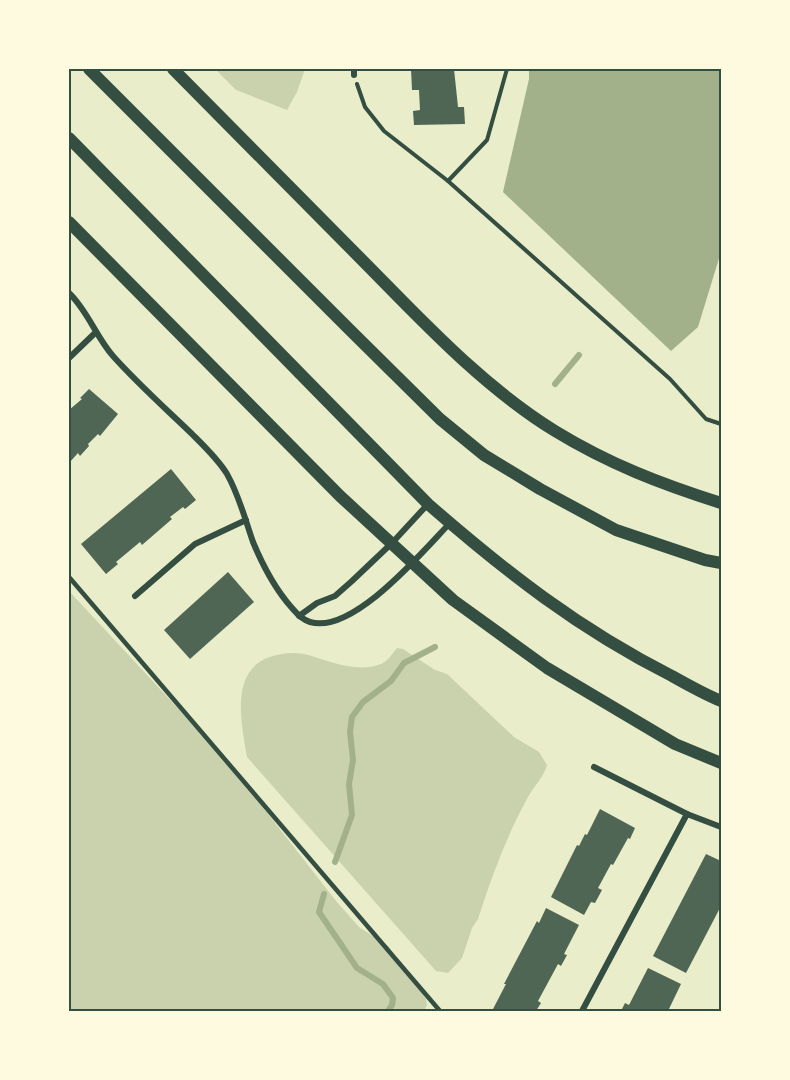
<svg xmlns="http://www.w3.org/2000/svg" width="790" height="1080" viewBox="0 0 790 1080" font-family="'IBM Plex Sans',sans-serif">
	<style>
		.green { fill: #cad2ad }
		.water { fill: #a3b18a }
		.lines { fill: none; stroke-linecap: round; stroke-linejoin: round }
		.stream { stroke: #a3b18a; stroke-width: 6 }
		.building { fill: #4f6655 }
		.path { stroke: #344e41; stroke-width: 4 }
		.service { stroke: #344e41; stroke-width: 4.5 }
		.minor { stroke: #344e41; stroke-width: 6 }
		.secondary { stroke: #344e41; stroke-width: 12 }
		.neatline { fill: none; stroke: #344e41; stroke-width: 2 }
	</style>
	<rect width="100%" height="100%" fill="#e9edc9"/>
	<g class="green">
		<path d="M215,69H305L297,92L287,110L236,90Z"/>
		<path d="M69,591L226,760L336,901L359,927L388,946L426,999L427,1005L424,1011H69Z"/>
		<path d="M397,648L403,649L435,670L447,674L514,737L539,752L547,765C544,777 534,786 528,797C507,835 491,878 478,919L472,928L462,958L448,973L436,971L247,757C241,721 228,665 277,655C286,653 294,652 304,654C328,660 356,674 381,664C388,661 392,654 397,648Z"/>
	</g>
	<path class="water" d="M529,69H721V252L698,327L671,351L503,192L529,79Z"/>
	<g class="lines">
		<g class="stream">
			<path d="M555,384L579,355"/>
			<path d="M335,862L352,815L349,784L353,760L350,732L352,717L363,702L391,681L404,663L435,647"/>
			<path d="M324,894L319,912L357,968L383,984L393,998L392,1005L388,1011"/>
		</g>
	</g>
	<g class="building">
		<path d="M411,69H454L458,107H464L465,124L414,125L413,111L420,110L419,90H412Z"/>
		<path d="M89,389L118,414L100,436L98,434L88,444L89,446L80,456L78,453L69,463V410L82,399L80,398Z"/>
		<path d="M171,469L196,500L185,509L183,507L170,517L172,519L142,545L140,542L116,562L118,564L106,574L81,544Z"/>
		<path d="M228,572L254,602L190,659L164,630Z"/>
		<path d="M600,809L635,828L630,839L628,838L613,865L611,864L598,888L602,890L595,903L591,902L584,915L551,897L577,845L579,846L585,834L587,835Z"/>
		<path d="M706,854L721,861V906L686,973L653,956Z"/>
		<path d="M546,908L579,925L564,954L567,955L561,966L558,964L538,1001L541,1003L536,1011H497L493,1009L506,984H504L537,921L539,923Z"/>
		<path d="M648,968L681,984L668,1011H621L625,1003L629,1005Z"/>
	</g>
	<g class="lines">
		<g class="path">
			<path d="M357,84L365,107L384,131L448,181L670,379L706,419L721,424"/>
			<path d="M448,181L487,140L507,69"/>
		</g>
		<path class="service" d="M69,577L440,1011"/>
		<g class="minor">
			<path d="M354,75V69"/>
			<path d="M69,293C88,311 96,337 113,356C137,383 165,408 191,433C203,445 218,459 227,474C239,495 245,519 253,542C263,566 275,589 292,608C297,614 303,620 310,622C353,635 423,551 450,523"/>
			<path d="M69,358L96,332"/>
			<path d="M135,596L195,544L246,520"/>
			<path d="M299,616L317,603L335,596L352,581L392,543L428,504"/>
			<path d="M594,767L687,814L721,827"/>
			<path d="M582,1011L687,814"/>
		</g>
		<g class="secondary">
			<path d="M89,69L350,330L440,419L484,455L540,489L616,530L705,560L721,563"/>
			<path d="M173,69C238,135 303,200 368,266C426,325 484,387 555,431C609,464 661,484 721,503"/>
			<path d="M69,138L428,504C506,572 579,629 672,676C688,685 704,694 721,701"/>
			<path d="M69,222L340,496L453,600L547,668L675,744L721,763"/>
		</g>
	</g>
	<rect width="790" height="1080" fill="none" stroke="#fefae0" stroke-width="141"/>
	<rect x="70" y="70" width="650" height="940" class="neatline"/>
</svg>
